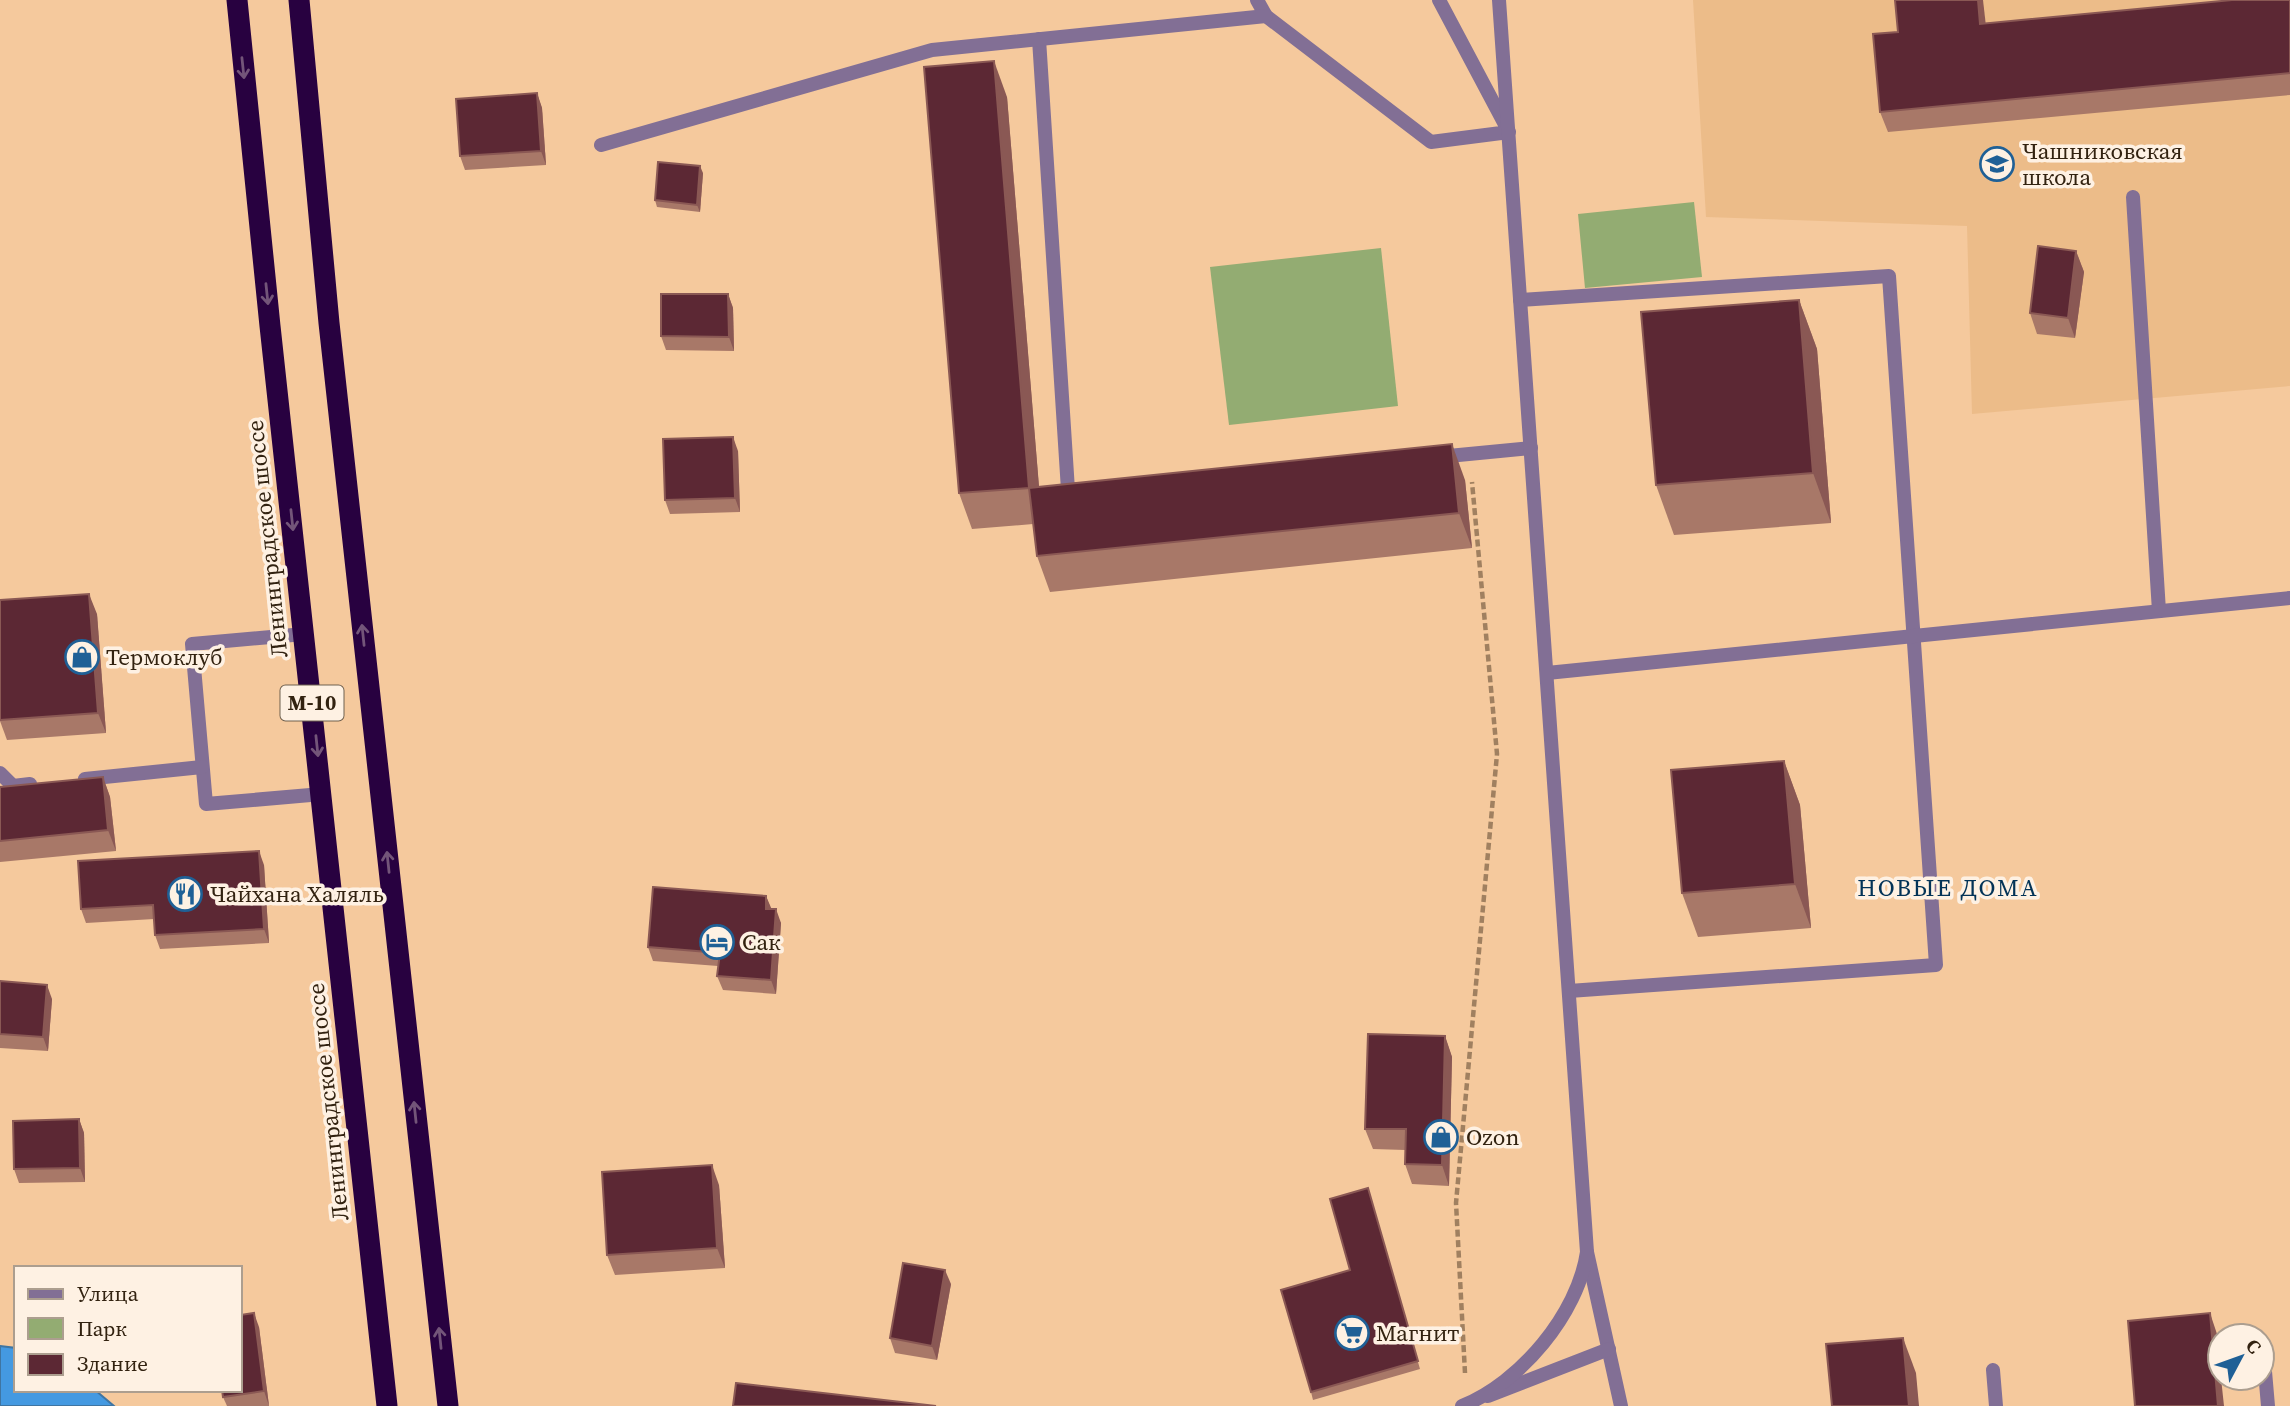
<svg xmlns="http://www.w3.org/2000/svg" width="2290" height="1406" viewBox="0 0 2290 1406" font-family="'Source Serif 4',serif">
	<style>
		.built { fill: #ecbc89 }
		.green { fill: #93ac72 }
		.water { fill: #4499e1; stroke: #3f75a2; stroke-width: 2 }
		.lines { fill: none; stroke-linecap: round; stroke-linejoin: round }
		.path { stroke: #a08060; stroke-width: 4.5; stroke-dasharray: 7 3.5; stroke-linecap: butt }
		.lane { stroke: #826f95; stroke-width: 14 }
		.street { stroke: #826f95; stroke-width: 14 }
		.highway { stroke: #280140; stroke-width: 21 }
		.wall { fill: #a87868 }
		.shaded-wall { fill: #8a5854 }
		.building { fill: #5c2834; stroke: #8a5854; stroke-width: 2 }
		.oneway { stroke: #735579 }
		.labels { text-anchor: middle; stroke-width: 7; stroke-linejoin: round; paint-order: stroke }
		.shield { fill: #fef1e3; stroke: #6f604f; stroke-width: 2 }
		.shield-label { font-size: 21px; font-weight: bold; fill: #322210 }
		.poi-label { font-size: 23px; fill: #322210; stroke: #fef1e3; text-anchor: start }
		.street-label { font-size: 23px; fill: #322210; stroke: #fef1e3 }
		.neighbourhood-label { font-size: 24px; letter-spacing: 2px; fill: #033357; stroke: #fef1e3 }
	</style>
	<rect width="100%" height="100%" fill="#f5c99d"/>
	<path class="built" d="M1693,0H2290V386L1972,414L1967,226L1706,217Z"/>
	<g class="green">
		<path d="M1694,202L1702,277L1585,288L1578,214Z"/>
		<path d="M1381,248L1398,406L1229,425L1210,267Z"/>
	</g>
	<path class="water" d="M0,1346L16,1348V1390H95L114,1406H0Z"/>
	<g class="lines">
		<path class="path" d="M1465,1373L1456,1203L1497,754L1472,482"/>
		<g class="lane">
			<path d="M1257,0L1266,16L1431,142L1509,132L1439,0"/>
			<path d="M1039,39L1068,490L1080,489"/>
			<path d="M601,145L932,50L1266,16"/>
			<path d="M2133,197L2159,611"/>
			<path d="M1520,300L1889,276L1936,965L1569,991"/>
			<path d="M1438,457L1531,448"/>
			<path d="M304,634L192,644L206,804L322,794"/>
			<path d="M1547,673L2290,598"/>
			<path d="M0,773L13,786L30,784"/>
			<path d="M85,779L202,767"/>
			<path d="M1587,1252L1621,1406"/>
			<path d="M2263,1348L2268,1406"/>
			<path d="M1993,1370L1996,1406"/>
			<path d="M1488,1396L1609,1349"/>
		</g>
		<path class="street" d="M1462,1406C1520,1383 1578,1314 1587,1252L1499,0"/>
		<g class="highway">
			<path d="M237,0L270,326L387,1406"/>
			<path d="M299,0L329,323L448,1406"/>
		</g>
	</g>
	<g class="wall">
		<path d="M2290,0V95L1888,132L1880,112L1986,23Z"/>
		<path d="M537,93L542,108L546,165L465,170L460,156Z"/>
		<path d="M1007,97L1039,487L1465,480L1472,548L1050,592L1037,556L1033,524L972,529L959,493Z"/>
		<path d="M703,173L700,212L657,207L655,200Z"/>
		<path d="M2076,251L2084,272L2075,338L2037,334L2030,313Z"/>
		<path d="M728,294L733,308L734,351L666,350L661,336Z"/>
		<path d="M1799,300L1817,349L1831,523L1674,535L1656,485Z"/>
		<path d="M738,451L740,512L670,514L665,500Z"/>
		<path d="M0,600L97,614L106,733L7,740L0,721Z"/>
		<path d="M1784,761L1800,805L1811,928L1698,937L1682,893Z"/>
		<path d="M103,777L110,797L116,851L0,862V787Z"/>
		<path d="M264,865L269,943L160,949L155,935L154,919L86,923L81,909Z"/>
		<path d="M766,896L771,909L781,923L776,994L723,990L717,976L718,966L653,961L648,947Z"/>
		<path d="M0,981L52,999L48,1051L0,1048Z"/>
		<path d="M1445,1036L1452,1057L1449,1186L1412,1184L1405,1164V1150L1373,1149L1365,1129Z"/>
		<path d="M79,1119L84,1133L85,1182L19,1183L14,1169Z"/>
		<path d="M719,1185L725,1268L615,1275L607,1255Z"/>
		<path d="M1368,1188L1420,1369L1313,1400L1311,1392L1350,1270Z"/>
		<path d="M951,1284L937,1360L895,1353L890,1338Z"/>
		<path d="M259,1327L269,1406H227L223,1397Z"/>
	</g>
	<g class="shaded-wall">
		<path d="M1978,0H1983L1988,44L1980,24Z"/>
		<path d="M994,61L1007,97L1042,523L1029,488Z"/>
		<path d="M537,93L542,108L546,165L541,151Z"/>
		<path d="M700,166L703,173L700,212L697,205Z"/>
		<path d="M2076,251L2084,272L2075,338L2068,318Z"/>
		<path d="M728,294L733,308L734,351L729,337Z"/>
		<path d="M1799,300L1817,349L1831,523L1813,473Z"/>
		<path d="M733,437L738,451L740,512L735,498Z"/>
		<path d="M1452,444L1465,480L1472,548L1459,513Z"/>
		<path d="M89,594L97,614L106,733L98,713Z"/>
		<path d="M1784,761L1800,805L1811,928L1795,884Z"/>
		<path d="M103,777L110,797L116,851L108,830Z"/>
		<path d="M259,851L264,865L269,943L264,929Z"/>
		<path d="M766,896L772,910L766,909Z"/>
		<path d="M776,909L781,923L776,994L771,980Z"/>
		<path d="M47,985L52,999L48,1051L43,1037Z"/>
		<path d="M1445,1036L1452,1057L1449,1186L1442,1165Z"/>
		<path d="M79,1119L84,1133L85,1182L80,1168Z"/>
		<path d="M712,1165L719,1185L725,1268L717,1248Z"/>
		<path d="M945,1270L951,1284L937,1360L932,1346Z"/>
		<path d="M254,1313L259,1327L269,1406L264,1391Z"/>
		<path d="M2210,1313L2217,1334L2220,1378H2221L2224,1406H2218Z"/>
		<path d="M1903,1338L1916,1373L1919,1406H1909Z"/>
	</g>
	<g class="building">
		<path d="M1895,0H1978L1980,24L2232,0H2290V73L1880,112L1873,34L1898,32Z"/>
		<path d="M994,61L1029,488L959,493L924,67Z"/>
		<path d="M537,93L541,151L460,156L456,99Z"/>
		<path d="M658,162L700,166L697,205L655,200Z"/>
		<path d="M2038,246L2076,251L2068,318L2030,313Z"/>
		<path d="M661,294H728L729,337L661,336Z"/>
		<path d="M1799,300L1813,473L1656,485L1641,312Z"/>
		<path d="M733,437L735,498L665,500L663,439Z"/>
		<path d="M1452,444L1459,513L1037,556L1029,488Z"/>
		<path d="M89,594L98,713L0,720V600Z"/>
		<path d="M1784,761L1795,884L1682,893L1671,770Z"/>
		<path d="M103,777L108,830L0,841V787Z"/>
		<path d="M259,851L264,929L155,935L153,905L81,909L78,861Z"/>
		<path d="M653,887L766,896V909H776L771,980L717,976L720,953L648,947Z"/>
		<path d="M0,981L47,985L43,1037L0,1034Z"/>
		<path d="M1368,1034L1445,1036L1442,1165L1405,1164L1406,1129H1365Z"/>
		<path d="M79,1119L80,1168L14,1169L13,1121Z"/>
		<path d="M712,1165L717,1248L607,1255L602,1172Z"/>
		<path d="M1368,1188L1418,1361L1311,1392L1281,1290L1350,1270L1330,1199Z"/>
		<path d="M903,1263L945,1270L932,1346L890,1338Z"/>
		<path d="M254,1313L264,1391L223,1397L222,1390H240V1315Z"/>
		<path d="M2210,1313L2218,1406H2135L2128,1321Z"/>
		<path d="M1903,1338L1909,1406H1832L1826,1344Z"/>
		<path d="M736,1383L936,1406H733Z"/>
	</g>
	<defs><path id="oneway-shaft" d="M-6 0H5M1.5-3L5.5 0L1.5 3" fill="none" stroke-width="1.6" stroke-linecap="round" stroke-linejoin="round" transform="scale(1.75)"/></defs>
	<g class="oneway">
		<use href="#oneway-shaft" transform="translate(243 68) rotate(84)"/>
		<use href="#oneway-shaft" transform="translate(267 294) rotate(84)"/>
		<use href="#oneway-shaft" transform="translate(292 520) rotate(84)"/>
		<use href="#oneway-shaft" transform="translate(363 635) rotate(-96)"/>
		<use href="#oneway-shaft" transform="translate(317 746) rotate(84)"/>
		<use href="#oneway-shaft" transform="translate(388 862) rotate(-96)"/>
		<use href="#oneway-shaft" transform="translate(415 1112) rotate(-96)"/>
		<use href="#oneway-shaft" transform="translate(440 1338) rotate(-96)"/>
	</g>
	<defs>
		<g id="school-ring" transform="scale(1.75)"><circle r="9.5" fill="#fef1e3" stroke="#1f6096" stroke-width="1.5"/><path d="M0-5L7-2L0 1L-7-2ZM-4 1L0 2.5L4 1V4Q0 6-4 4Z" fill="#1f6096"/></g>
		<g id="shop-ring" transform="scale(1.75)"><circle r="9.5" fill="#fef1e3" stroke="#1f6096" stroke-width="1.5"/><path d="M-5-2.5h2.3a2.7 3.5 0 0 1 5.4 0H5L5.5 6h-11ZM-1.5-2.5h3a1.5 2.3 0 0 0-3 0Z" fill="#1f6096"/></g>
		<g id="restaurant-ring" transform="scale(1.75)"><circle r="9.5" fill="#fef1e3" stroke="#1f6096" stroke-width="1.5"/><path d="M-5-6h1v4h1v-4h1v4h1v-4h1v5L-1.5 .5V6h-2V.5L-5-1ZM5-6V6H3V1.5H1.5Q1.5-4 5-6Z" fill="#1f6096"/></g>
		<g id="hotel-ring" transform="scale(1.75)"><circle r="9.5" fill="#fef1e3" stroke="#1f6096" stroke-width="1.5"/><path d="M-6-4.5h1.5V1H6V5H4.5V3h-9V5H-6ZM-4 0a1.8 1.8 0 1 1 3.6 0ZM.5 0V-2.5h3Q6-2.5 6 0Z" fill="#1f6096"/></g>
		<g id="supermarket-ring" transform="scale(1.75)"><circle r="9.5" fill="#fef1e3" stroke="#1f6096" stroke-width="1.5"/><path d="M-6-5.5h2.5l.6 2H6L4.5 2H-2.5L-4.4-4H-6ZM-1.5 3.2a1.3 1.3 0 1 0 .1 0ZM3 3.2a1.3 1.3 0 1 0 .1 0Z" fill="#1f6096"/></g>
	</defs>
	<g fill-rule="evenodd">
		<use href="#school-ring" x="1997" y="164"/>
		<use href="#shop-ring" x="82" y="657"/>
		<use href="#restaurant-ring" x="185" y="894"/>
		<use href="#hotel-ring" x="717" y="942"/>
		<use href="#shop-ring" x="1441" y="1137"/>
		<use href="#supermarket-ring" x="1352" y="1333"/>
	</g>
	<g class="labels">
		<rect class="shield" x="280.5" y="685.5" width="63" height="35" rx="5"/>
		<g class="shield-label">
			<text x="312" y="710">М-10</text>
		</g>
		<g class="poi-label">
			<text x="2022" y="159">Чашниковская<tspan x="2022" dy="26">школа</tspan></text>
			<text x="106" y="665">Термоклуб</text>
			<text x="210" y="902">Чайхана Халяль</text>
			<text x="742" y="950">Сак</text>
			<text x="1466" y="1145">Ozon</text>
			<text x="1376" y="1341">Магнит</text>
		</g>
		<g class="street-label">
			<text transform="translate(267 539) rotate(-96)" y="8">Ленинградское шоссе</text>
			<text transform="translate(328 1102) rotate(-96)" y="8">Ленинградское шоссе</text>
		</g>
		<g class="neighbourhood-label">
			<text x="1948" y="896">НОВЫЕ ДОМА</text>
		</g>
	</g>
	<rect x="14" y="1266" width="228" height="126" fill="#fef1e3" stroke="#ac9e8f" stroke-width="2"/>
	<rect x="28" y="1289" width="35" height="10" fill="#826f95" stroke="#ac9e8f" stroke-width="2"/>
	<text x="77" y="1301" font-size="21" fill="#322210">Улица</text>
	<rect x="28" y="1318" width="35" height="21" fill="#93ac72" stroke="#ac9e8f" stroke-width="2"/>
	<text x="77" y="1336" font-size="21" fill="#322210">Парк</text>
	<rect x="28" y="1354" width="35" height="21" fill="#5c2834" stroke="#ac9e8f" stroke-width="2"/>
	<text x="77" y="1371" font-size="21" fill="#322210">Здание</text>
	<g transform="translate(2241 1357) rotate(49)"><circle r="33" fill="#fef1e3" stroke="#ac9e8f" stroke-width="2"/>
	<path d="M0-5L12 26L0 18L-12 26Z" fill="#1f6096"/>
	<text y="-10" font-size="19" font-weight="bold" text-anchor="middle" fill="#322210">С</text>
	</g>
</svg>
